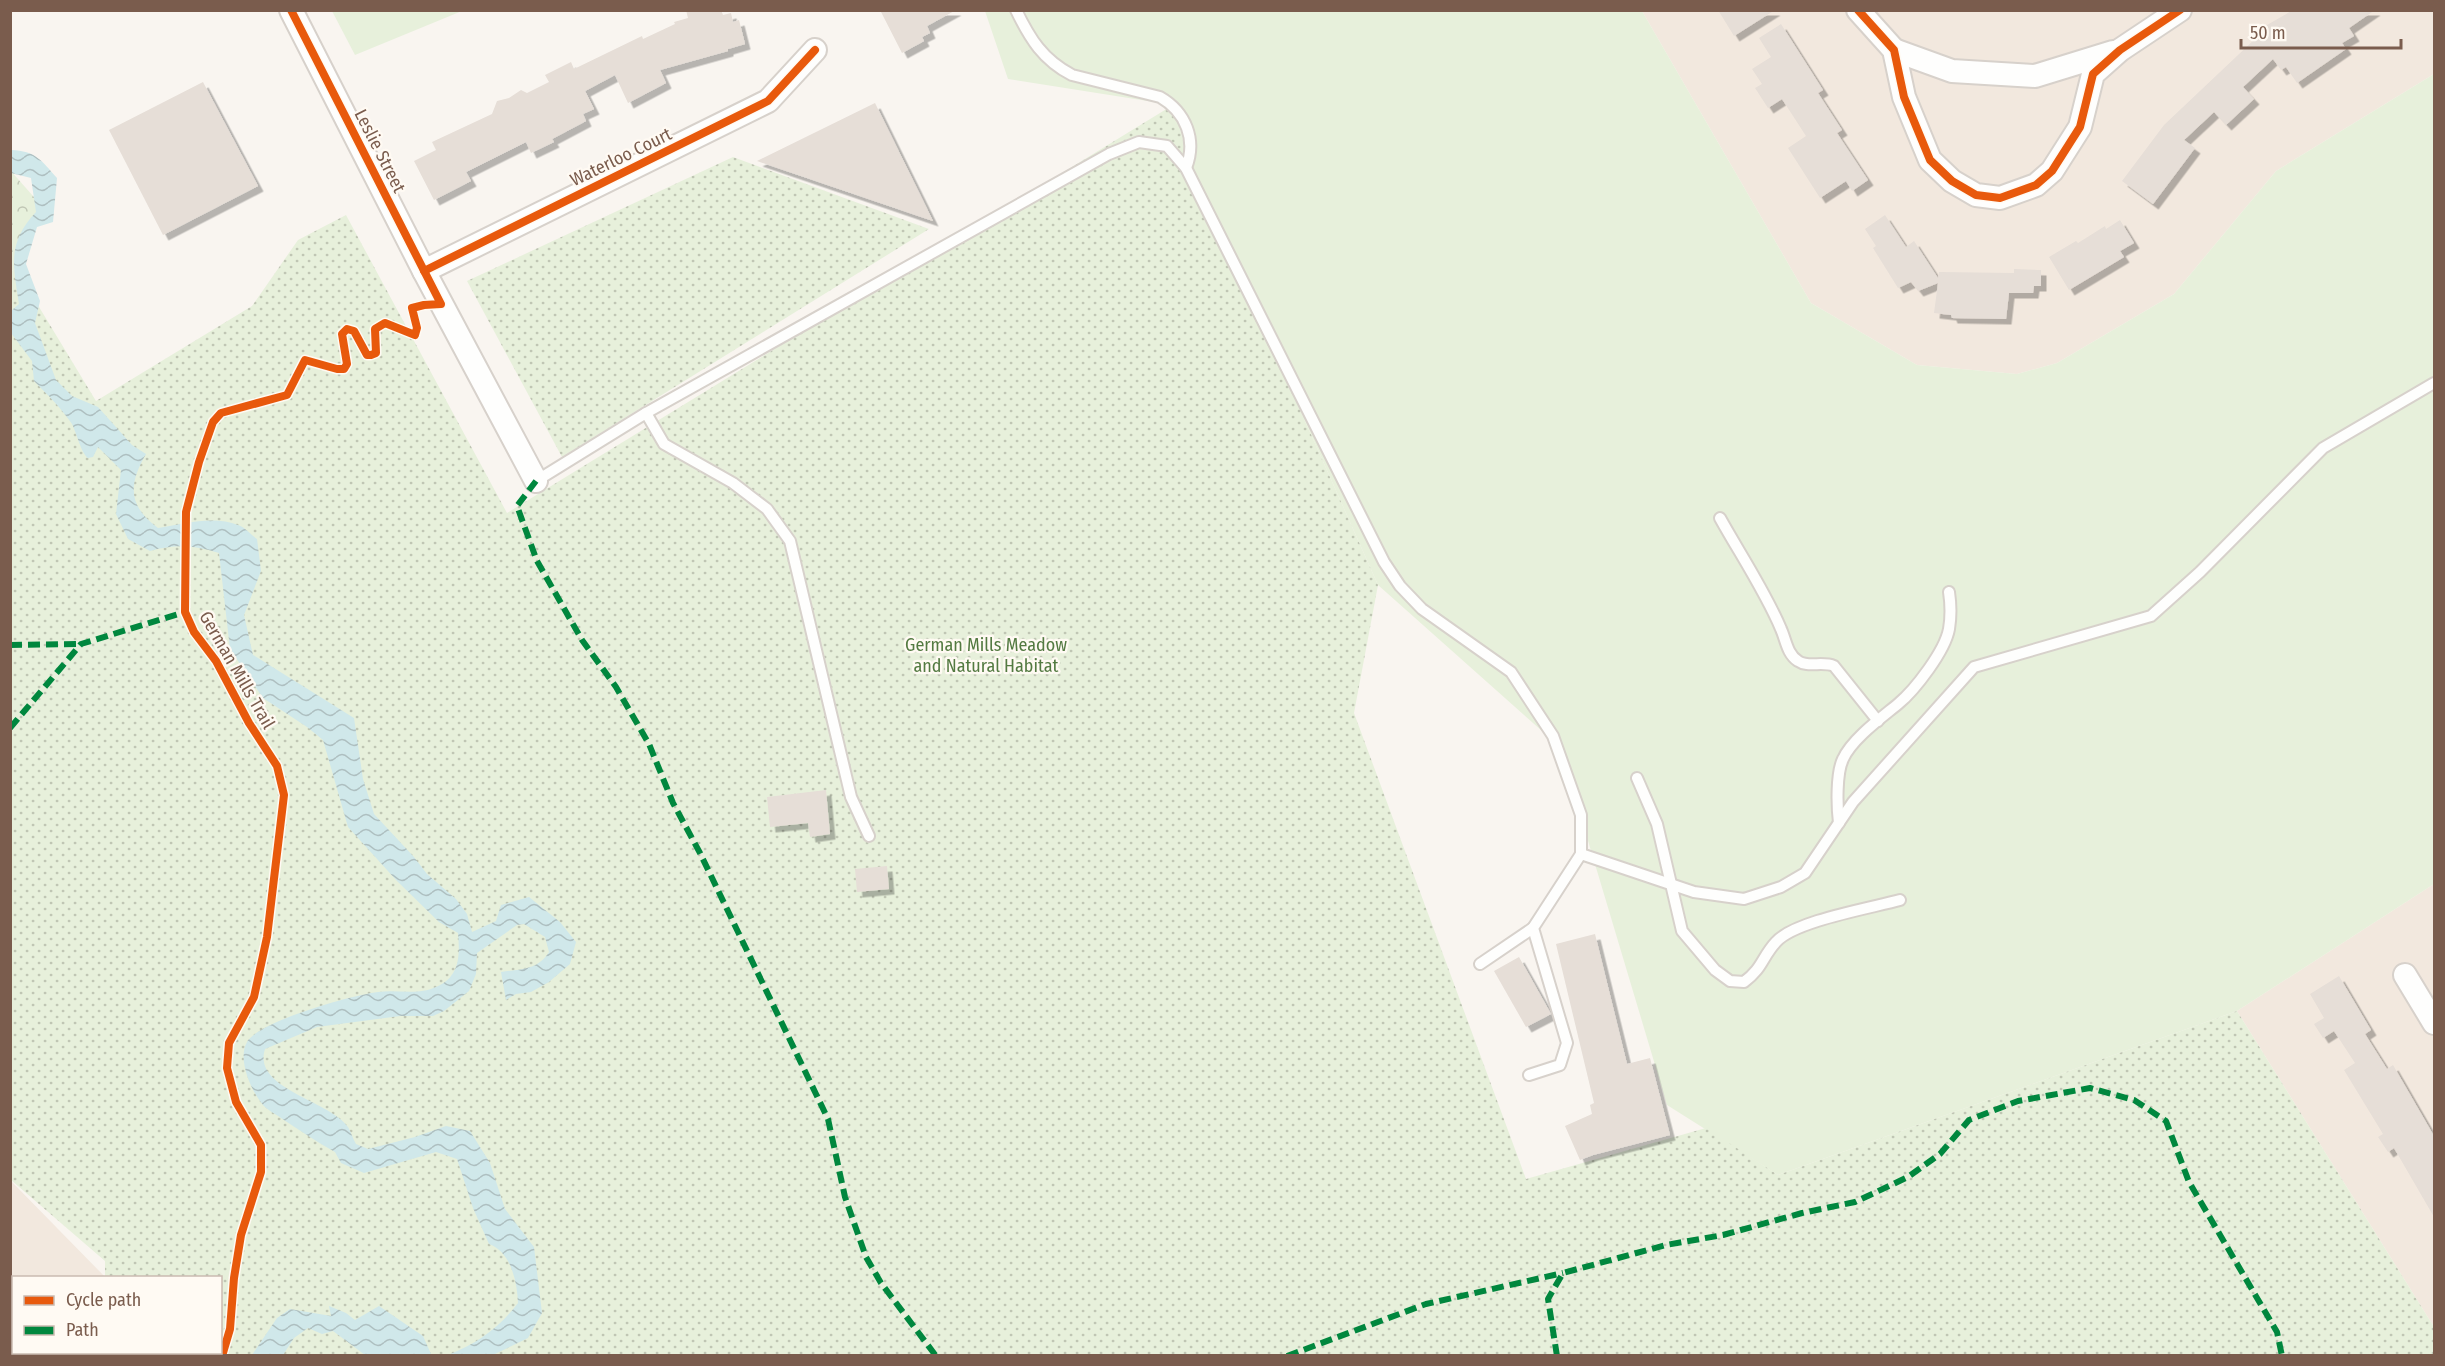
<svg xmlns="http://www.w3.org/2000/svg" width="2445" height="1366" viewBox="0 0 2445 1366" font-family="'Fira Sans Condensed',sans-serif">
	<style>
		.residential { fill: #f2e8de }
		.grass { fill: #e7f0db }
		.forest { fill: url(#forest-crowns) }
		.park { fill: url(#park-dots) }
		.water { fill: url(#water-waves) }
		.building { fill: #e6ded7; filter: url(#shadow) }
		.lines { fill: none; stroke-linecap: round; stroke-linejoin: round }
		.lane-casing { stroke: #d7d1cb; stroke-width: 14 }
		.street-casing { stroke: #d7d1cb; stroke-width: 26 }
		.lane { stroke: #fefefd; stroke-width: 10 }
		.street { stroke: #fefefd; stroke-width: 22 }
		.quiet { stroke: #00873e; stroke-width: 6; stroke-dasharray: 12 6; stroke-linecap: butt }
		.cycleway-casing { stroke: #fffaf3; stroke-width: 11 }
		.cycleway { stroke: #e8590c; stroke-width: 8 }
		.labels { text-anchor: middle; stroke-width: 4.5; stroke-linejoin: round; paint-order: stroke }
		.street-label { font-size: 18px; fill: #7a5c4d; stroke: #fffaf3 }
		.park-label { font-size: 18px; fill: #537a41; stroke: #fffaf3 }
	</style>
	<defs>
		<pattern id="forest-crowns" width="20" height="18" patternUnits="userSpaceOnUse" patternTransform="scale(1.5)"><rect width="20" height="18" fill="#e7f0db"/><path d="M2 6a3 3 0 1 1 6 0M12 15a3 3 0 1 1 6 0" fill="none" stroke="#c0c6b4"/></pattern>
		<pattern id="park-dots" width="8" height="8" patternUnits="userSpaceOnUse" patternTransform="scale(1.5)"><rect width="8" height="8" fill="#e7f0db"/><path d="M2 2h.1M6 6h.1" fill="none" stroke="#c0c6b4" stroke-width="1.8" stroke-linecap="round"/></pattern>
		<pattern id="water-waves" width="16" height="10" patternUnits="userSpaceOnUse" patternTransform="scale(1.5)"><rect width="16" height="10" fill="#d0e8ea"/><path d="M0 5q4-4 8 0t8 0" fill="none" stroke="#aebfc0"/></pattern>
		<filter id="shadow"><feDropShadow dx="5.5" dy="5.5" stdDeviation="0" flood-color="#0004"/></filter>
	</defs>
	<rect width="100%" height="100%" fill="#f9f5f0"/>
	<g class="residential">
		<path d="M1642,11H2434V74L2276,171L2174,294L2057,363L2017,374L1917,365L1811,303Z"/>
		<path d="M2434,884V1327L2237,1011Z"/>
		<path d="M10,1180L105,1277L14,1278V1352H104V1355H11Z"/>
	</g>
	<g class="grass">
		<path d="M332,11H462L355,55Z"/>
		<path d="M985,11H1642L1811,303L1917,365L2017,374L2057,363L2174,294L2276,171L2434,74V884L2237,1011L1778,1175L1667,1105L1560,747L1378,585L1188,158L1173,105L1008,79Z"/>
	</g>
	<path class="forest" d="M10,170L41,205L16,269L11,271Z"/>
	<g class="park">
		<path d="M1173,105L1188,158L1378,585L1354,713L1526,1179L1706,1128L1778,1175L2237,1011L2434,1327V1355H104V1352H220V1278L105,1277V1261L11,1180V271L16,269L96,401L252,306L298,240L346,215L507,513Z"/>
		<path d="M733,157L929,229L562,457L467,281Z"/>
	</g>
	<g class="water">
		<path d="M11,150C36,151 41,160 57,178L53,222L37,227L26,264L40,301L35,323L56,380L72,396L98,407L132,445L146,454C128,485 128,506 158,528C183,524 214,515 238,525C245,527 251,535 257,539L261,571L244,615L253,655L354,718L363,779L374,814L414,857L427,874L456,899L467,914L472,932L496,921L501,905L529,897L560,922L576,942L570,964L549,982L531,992L516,994L506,1000L501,972C521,969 538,970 549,952L545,937L524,924L517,925L477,953L476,974L469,991L444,1011L433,1016H400L317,1027L265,1049C252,1089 329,1100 348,1127C351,1132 353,1139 356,1144L368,1149L415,1137L446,1126L470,1131L490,1163L505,1209L534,1247L542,1313L528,1338L493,1355H448C478,1343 499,1328 518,1303C517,1281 511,1252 489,1244L473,1208L457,1159L436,1152L364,1173L341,1163L335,1152C317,1142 299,1130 281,1118C276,1114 267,1110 263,1105C251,1091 237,1059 247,1042C259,1021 353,995 378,992C398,989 416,996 436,987C460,977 460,955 458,933L439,922L397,881L348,827L323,740L307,727L263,698L230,649L219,553C193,545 176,544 150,551L128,539L116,514L121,470L98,447L93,457L88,458C81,453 77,434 72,424C61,408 48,395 34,381L32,361L11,333L12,310L19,304C13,265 7,243 36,212L31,178L11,173Z"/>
		<path d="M329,1306L346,1313L355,1320L379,1306L423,1336L431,1354L430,1356L365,1355L333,1331L322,1334L308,1328L294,1338L283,1355H252L277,1318L290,1309L331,1316Z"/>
	</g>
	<g class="building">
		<path d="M686,10H721L723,15L731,13L733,22L739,20L745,44L728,49V51L660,70L666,83L628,103L615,75L585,91L594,109L583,114L586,121L552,139L554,142L531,153L526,142L466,172L471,181L434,200L414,161L436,150L432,142L492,114L497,101L509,98L521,90L527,93L549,82L545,75L571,62L574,69L642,36L643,39L675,24L674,22L688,18Z"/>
		<path d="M880,10H956L927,26L930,33L922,37L924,41L902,53Z"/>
		<path d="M1718,10H1775L1734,36Z"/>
		<path d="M2293,10H2375L2349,28L2354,36L2342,43L2346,49L2297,83L2286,67L2281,70L2273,59L2243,87L2254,99L2226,125L2214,112L2184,140L2195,148L2153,204L2122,181L2164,125L2256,38L2253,33Z"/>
		<path d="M1781,24L1823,90L1818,93L1842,130L1837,133L1868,180L1852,191L1846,181L1820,198L1788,148L1806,136L1782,99L1768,108L1755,88L1762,84L1752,69L1771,57L1759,38Z"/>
		<path d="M203,82L258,186L163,235L109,130Z"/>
		<path d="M875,103L933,221L757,161Z"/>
		<path d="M1885,215L1906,247L1914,241L1938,278L1939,272L2014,273V269L2041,270V286H2034L2033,293H2009L2006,319L1952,318L1951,315L1934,313L1938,283L1918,291L1911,282L1898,288L1873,248L1876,246L1865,229Z"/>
		<path d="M2120,220L2134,243L2120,251L2124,257L2069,290L2049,257L2076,241L2078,243L2105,226L2106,229Z"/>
		<path d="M826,790L830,834L810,837L808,823L770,827L767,797Z"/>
		<path d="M887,866L889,889L857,892L855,869Z"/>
		<path d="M1595,934L1627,1064L1650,1058L1670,1135L1593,1155L1580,1160L1565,1126L1592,1114L1590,1105L1594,1103L1556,944Z"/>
		<path d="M1519,957L1551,1014L1526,1027L1494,971Z"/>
		<path d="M2339,976L2371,1030L2365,1034L2387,1069L2393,1065L2434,1136V1217L2394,1148L2388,1152L2378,1137L2383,1134L2344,1070L2355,1063L2334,1031L2323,1038L2314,1024L2324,1018L2310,994Z"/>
	</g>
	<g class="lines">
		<g class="lane-casing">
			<g id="lane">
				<path d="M1016,10C1030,39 1043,60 1072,75L1160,97C1186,112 1197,140 1186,168"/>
				<path d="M646,413L664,444L733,483L767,509L790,541L851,797L869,836"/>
				<path d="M536,481L646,413L1109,154L1139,142L1167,146L1186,168L1384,562L1400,586L1422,609L1511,672L1553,736L1581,815V854L1694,892L1744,899L1781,887L1805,873L1853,802L1974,667L2151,616L2200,572L2323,448L2434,383"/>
				<path d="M1720,518C1740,554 1765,591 1781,629C1786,640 1787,654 1798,661C1808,668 1822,661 1834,666L1878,721"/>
				<path d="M1637,778L1657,824L1682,931L1715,970L1730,981L1744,982C1763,968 1762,957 1776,942C1794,921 1871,908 1900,900"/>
				<path d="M1839,823C1837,807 1836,773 1843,759C1852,739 1881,718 1898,704C1915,690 1945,651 1949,629C1951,617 1951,605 1949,592"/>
				<path d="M1480,964L1533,928"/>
				<path d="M1529,1075L1560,1065L1567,1043L1533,928L1581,854"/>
			</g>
		</g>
		<g class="street-casing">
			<g id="street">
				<path d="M291,10L424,271L536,481"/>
				<path d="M1858,10L1894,50L1904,97L1930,160L1952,181L1976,195L2000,198L2036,185L2052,171L2080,127L2093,74L2120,50L2180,10"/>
				<path d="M1894,50L1952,71L2035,76L2113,52"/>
				<path d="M424,271L768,101L815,50"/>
				<path d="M2405,975L2434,1023"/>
			</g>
		</g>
		<use href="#lane" class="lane"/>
		<use href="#street" class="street"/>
		<g class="quiet">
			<path d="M536,481L517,506L537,561L582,640L616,687L649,744L673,803L700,853L828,1119L845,1197L866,1257L881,1283L936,1356"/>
			<path d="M10,645L81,644"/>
			<path d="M10,728L81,644L185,612"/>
			<path d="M1287,1356L1426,1304L1563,1273"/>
			<path d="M1557,1356L1548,1299L1563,1273L1666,1245L1723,1235L1802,1213L1855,1202L1908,1177L1940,1154L1969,1120L2018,1101L2090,1088L2134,1100L2166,1121L2189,1182L2277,1332L2282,1356"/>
		</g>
		<g class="cycleway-casing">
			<g id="cycleway">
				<path d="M1858,10L1894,50L1904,97L1930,160L1952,181L1976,195L2000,198L2036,185L2052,171L2080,127L2093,74L2120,50L2180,10"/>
				<path d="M424,271L768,101L815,50"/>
				<path d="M222,1356L230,1329L234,1278L241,1235L261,1172V1145L236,1102L227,1068L229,1043L254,997L267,937L284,795L277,766L249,723L216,661L194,632L185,612L186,512L199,462L213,422L221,413L287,395L305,360L337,369H344L347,364L342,334L347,329L354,331L367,355H371L376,353L375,329L385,323L415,335L417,328L412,308L424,305L441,304L291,10"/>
			</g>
		</g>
		<use href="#cycleway" class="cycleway"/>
	</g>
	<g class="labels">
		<g class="street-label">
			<text transform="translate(380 151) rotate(63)" y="6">Leslie Street</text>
			<text transform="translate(621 157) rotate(-26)" y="6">Waterloo Court</text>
			<text transform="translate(237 670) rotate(60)" y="6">German Mills Trail</text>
		</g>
		<g class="park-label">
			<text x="986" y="651">German Mills Meadow<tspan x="986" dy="21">and Natural Habitat</tspan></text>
		</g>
	</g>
	<rect width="2445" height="1366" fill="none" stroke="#7a5c4d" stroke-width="24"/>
	<rect x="12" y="1276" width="210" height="78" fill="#fffaf3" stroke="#cabbb1" stroke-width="1.5"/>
	<rect x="24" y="1296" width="30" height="9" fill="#e8590c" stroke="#cabbb1" stroke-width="1.5"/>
	<text x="66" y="1306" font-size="18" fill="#7a5c4d">Cycle path</text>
	<rect x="24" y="1326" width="30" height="9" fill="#00873e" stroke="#cabbb1" stroke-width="1.5"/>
	<text x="66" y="1336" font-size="18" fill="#7a5c4d">Path</text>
	<path d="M2241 39v9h160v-9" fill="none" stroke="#7a5c4d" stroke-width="3"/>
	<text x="2250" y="39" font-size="18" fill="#7a5c4d" stroke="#fffaf3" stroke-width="4.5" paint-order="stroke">50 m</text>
</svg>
